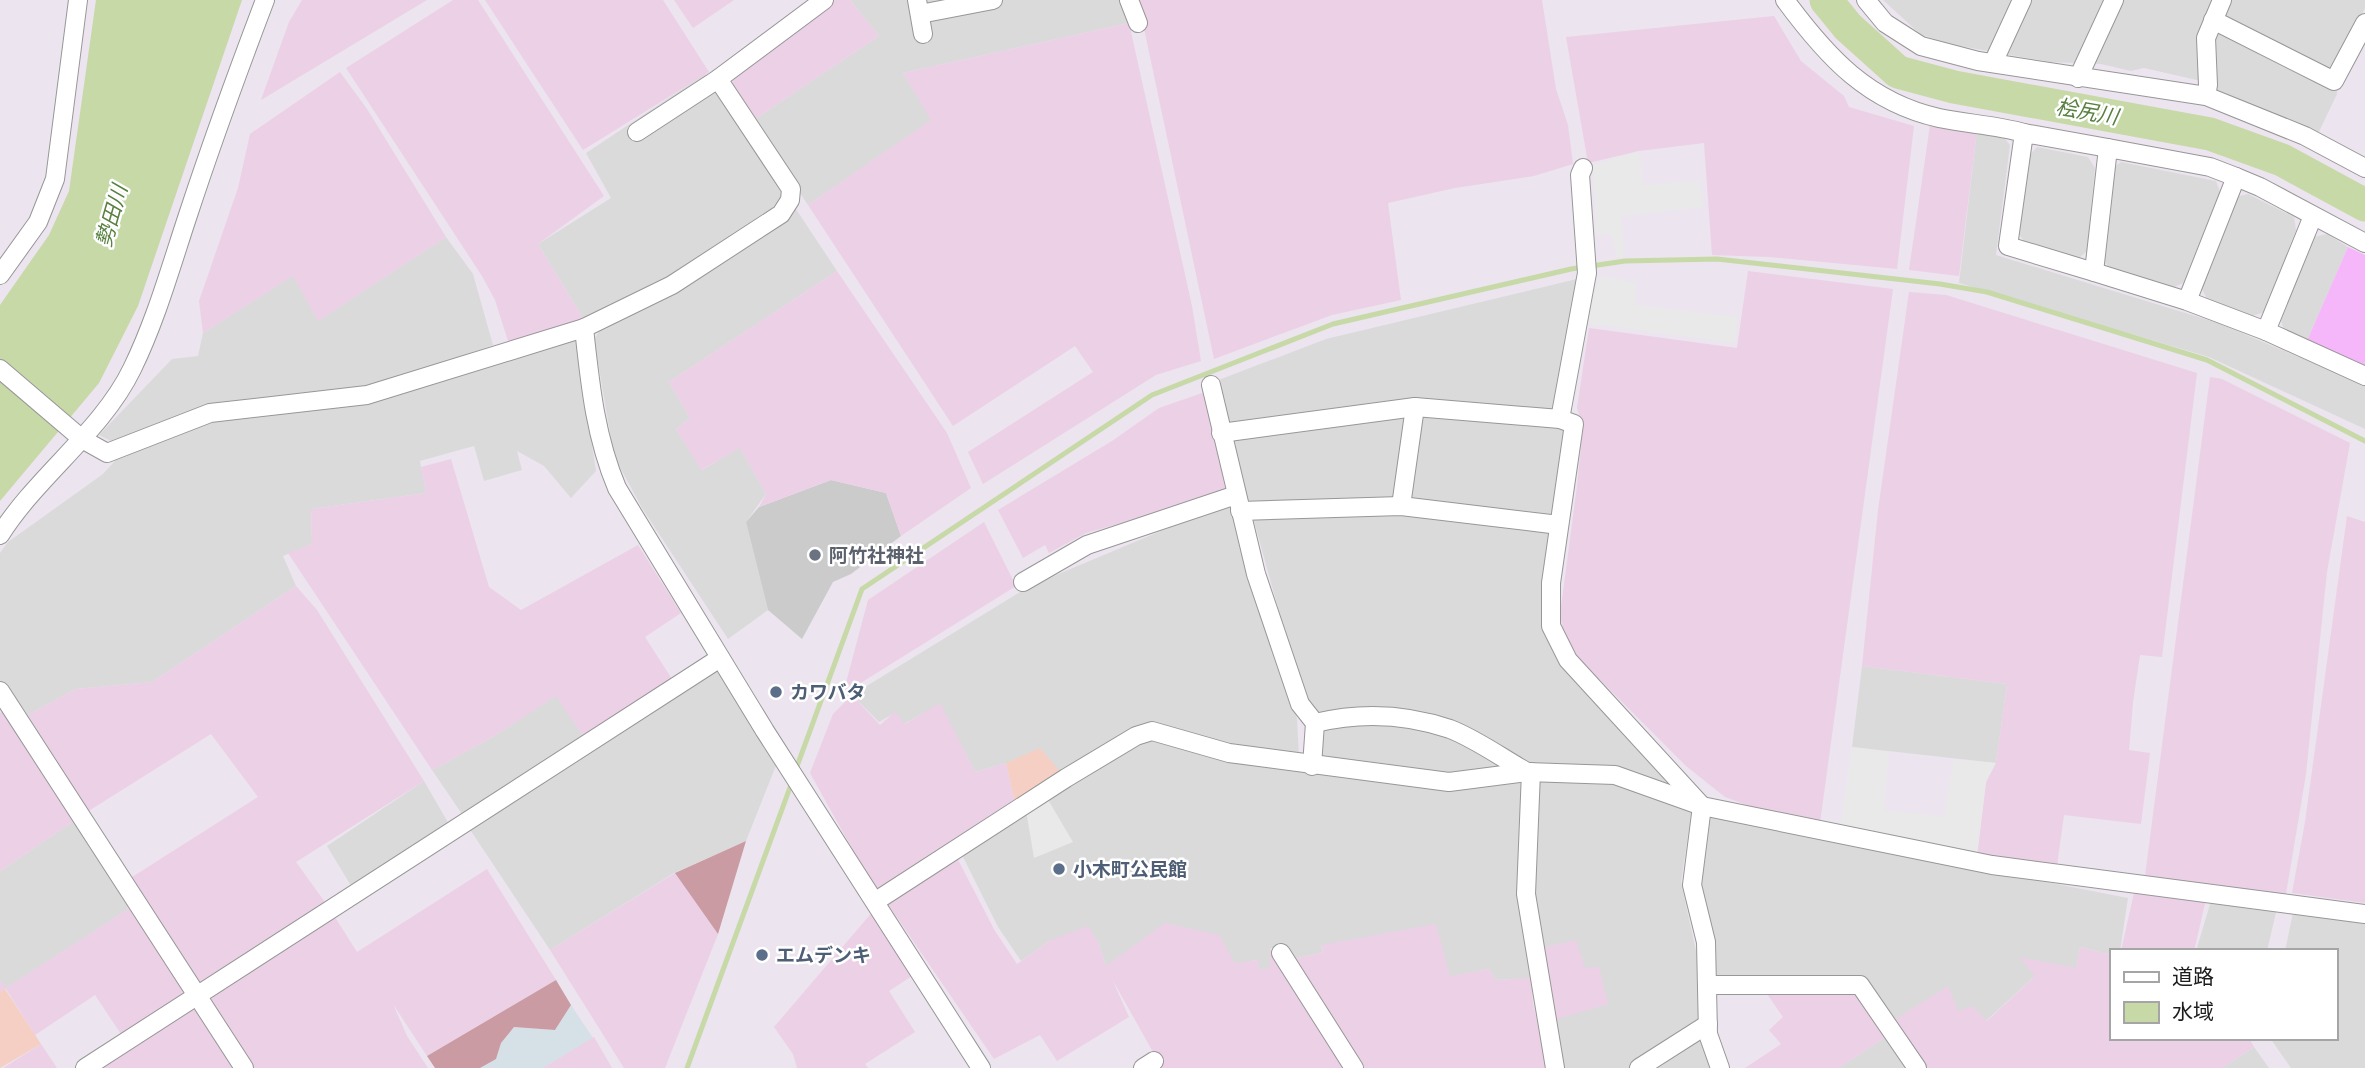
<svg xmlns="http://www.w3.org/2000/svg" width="2365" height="1068" viewBox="0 0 2365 1068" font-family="Roboto,'Noto Sans JP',sans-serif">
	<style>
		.residential { fill: #dbdadb }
		.industrial { fill: #d6e1e7 }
		.religious { fill: #cbcbcb }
		.farmland { fill: #ecd0e6 }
		.forest { fill: #ca9ba3 }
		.sand { fill: #f6b6fa }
		.park { fill: #f5cfc4 }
		.parking { fill: #e9e9e9 }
		.water { fill: #c6d9a7 }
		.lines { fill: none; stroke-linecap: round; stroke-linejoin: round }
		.stream { stroke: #c6d9a7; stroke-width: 5 }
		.river { stroke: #c6d9a7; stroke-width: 33 }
		.street-casing { stroke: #979797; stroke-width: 20 }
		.street { stroke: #fff; stroke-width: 18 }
		.worship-dot { fill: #6b7280; stroke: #fff; stroke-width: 2.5 }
		.service-dot { fill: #5c6f8a; stroke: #fff; stroke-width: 2.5 }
		.labels { text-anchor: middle; stroke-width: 5; stroke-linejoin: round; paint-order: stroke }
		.worship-label { font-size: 19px; font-weight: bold; fill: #5b616d; stroke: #fff; text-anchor: start }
		.service-label { font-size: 19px; font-weight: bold; fill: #4e5e75; stroke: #fff; text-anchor: start }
		.water-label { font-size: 21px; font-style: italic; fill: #588141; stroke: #fff }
	</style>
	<rect width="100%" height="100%" fill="#ece4ee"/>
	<g class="residential">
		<path d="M850,0H1120L1129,23L903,73L932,120L808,205L752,121L879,36Z"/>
		<path d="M1883,0H2212L2196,36L2201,81L2144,68L2131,71L2101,64L2050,62L1949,44L1920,34Z"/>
		<path d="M2231,0H2365V8L2336,63L2337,94L2317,136L2279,115L2217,92L2214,41Z"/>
		<path d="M705,74L786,189L769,212L658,285L584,320L538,244L611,198L586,153Z"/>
		<path d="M1977,130L2001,134L2010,145L1996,255L2218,323L2365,385V429L2209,357L1959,283Z"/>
		<path d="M2037,147L2088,157L2095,168L2087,251L2078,259L2027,245L2018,233L2028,157Z"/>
		<path d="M2121,162L2216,181L2220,192L2183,283L2172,288L2109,268L2102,258L2111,169Z"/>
		<path d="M2248,194L2294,217L2296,230L2265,312L2252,316L2208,301L2201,287L2235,197Z"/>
		<path d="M794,206L837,271L669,382L690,418L676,429L702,470L740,447L766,494L746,522L768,610L728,639L642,508L614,456L594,339L601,329Z"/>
		<path d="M2327,234L2348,247L2306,343L2285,335L2281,320L2314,237Z"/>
		<path d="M446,237L473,274L493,345L362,391L113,442L99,435L172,359L198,356L203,333L294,275L319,320Z"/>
		<path d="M1581,278L1553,413L1420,399L1224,427L1216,381L1326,339Z"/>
		<path d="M575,338L596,471L571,498L544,466L517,451L522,470L484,481L474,446L420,461L426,493L311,509L312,544L283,556L296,586L152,682L76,689L24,717L0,680V553L8,542L103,474L123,452L210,417L337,406Z"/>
		<path d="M1412,414L1570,426L1545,584L1567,667L1670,786L1454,776L1320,760L1231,438Z"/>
		<path d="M1230,502L1297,719L1299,756L1224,747L1150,726L1061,773L1006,763L975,772L940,704L904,724L895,713L879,722L852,695L1030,586Z"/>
		<path d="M718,666L777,763L746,841L674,873L550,950L467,825Z"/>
		<path d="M1862,666L2007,684L1996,763L1852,747Z"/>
		<path d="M556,695L583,736L464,817L432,770L491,738Z"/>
		<path d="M1149,736L1317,769L1614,782L1692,810L1681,882L1699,965L1705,1021L1631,1068H1563L1554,1020L1585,968L1545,947L1538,978L1495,980L1489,969L1450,977L1321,946L1323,952L1294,959L1286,944L1270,949V969L1259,970L1257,960L1235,964L1106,966L1098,942L1051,940L1021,961L998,927L961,853Z"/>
		<path d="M424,781L450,826L353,889L327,846Z"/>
		<path d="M1709,816L2128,898L2120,951H2111V955L2080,947L2076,969L2036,975L1986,1021L1958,1012L1893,1021L1863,976L1716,979L1698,886Z"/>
		<path d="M77,819L130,908L5,989L0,980V871Z"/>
		<path d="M2211,901L2277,908L2267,951H2196Z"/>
		<path d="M2293,913L2365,924V1068H2291L2270,1038H2335V951H2285Z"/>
		<path d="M1887,1036L1908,1068H1839Z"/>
		<path d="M1701,1039L1710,1068H1655Z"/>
		<path d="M2254,1047L2269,1068H2222Z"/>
	</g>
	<path class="industrial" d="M571,1005L595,1041H589L543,1068H480L483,1063L496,1059L501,1043L514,1027L555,1030Z"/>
	<path class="religious" d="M831,480L886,493L901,536L851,574L833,582L802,639L768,610L746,522L759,507Z"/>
	<g class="farmland">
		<path d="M302,0H427L261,100L289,22Z"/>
		<path d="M453,0H478L604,196L538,244L584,320L509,344L495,300L482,276L346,68Z"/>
		<path d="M485,0H663L709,72L583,150Z"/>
		<path d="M674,0H734L693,28Z"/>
		<path d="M835,0H850L879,36L752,121L731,89L733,79L747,62Z"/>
		<path d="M1138,0H1542L1556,89L1568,125L1573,164L1534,176L1455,188L1388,203L1401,300L1332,315L1214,359Z"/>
		<path d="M1774,16L1801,61L1844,96L1849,107L1914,126L1897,269L1769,257L1712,255L1704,143L1639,151L1588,163L1566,37Z"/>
		<path d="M1129,23L1192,306L1201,361L1156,375L983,484L968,452L1093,372L1075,346L953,426L808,205L931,120L903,73Z"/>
		<path d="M340,72L367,109L446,237L318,321L293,276L203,333L199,301L238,188L250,134Z"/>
		<path d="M1930,125L1977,130L1959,276L1909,270Z"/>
		<path d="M837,271L947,433L971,488L901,536L886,493L831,480L759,507L766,494L740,448L701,470L676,429L690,418L669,382Z"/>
		<path d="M1748,271L1893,289L1820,823L1760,810L1725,797L1686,766L1577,657L1564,633L1560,615L1577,486L1583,427L1577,408L1589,328L1737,348Z"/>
		<path d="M1909,292L1946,295L2197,373L2162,657L2140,655L2133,702L2129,750L2150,753L2141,824L2064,815L2057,866L1977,856L1986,782L1996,763L2007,684L1862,666L1878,510Z"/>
		<path d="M2210,377L2222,379L2350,443L2327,572L2306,774L2286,894L2145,876Z"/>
		<path d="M1205,392L1226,493L1086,533L1049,553L1045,545L1023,558L998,510L1112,441L1159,408Z"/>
		<path d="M451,459L489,587L521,610L638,545L681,613L645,637L672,679L583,736L556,696L491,738L432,770L288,553L312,544L311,509L426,493L421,467Z"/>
		<path d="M2347,516L2365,522V903L2292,893L2305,822Z"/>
		<path d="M984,522L1016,586L843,694L868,600Z"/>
		<path d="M296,586L317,610L424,781L296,862L327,905L198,989L129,879L258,797L211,734L87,812L63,771L24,717L76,689L152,682Z"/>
		<path d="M852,695L880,725L895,712L905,724L940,703L975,772L1006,763L1015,803L878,895L810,773L833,714Z"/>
		<path d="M5,710L77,819L0,871V713Z"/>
		<path d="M956,856L995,931L1017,964L1051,940L1088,926L1098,942L1106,966L1165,923L1219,935L1235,963L1258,960L1259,970L1270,968V949L1348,1068H1162L1112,979L1129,1017L1057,1061L1040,1035L994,1059L885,900Z"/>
		<path d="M487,869L556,980L427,1056L393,1004L407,1036L428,1068H253L204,995L333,914L357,952Z"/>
		<path d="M675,873L718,934L665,1068H624L550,950Z"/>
		<path d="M2134,893L2206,899L2194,951H2121Z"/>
		<path d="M130,908L189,993L123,1037L95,995L35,1035L6,989L0,992V980L6,988Z"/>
		<path d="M875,909L915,974L889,991L915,1032L865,1064L868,1068H797L793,1054L774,1027Z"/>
		<path d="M1436,924L1450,976L1489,969L1495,980L1531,978L1533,1003L1548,1068H1363L1294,959L1323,952L1321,945Z"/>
		<path d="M1576,940L1585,968L1599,967L1608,1004L1554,1020L1545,947Z"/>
		<path d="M2080,947L2111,955V1038H2249L2254,1047L2222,1068H1926L1893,1021L1948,986L1958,1011L1972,1006L1987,1021L2035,976L2019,957L2076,968Z"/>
		<path d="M1858,993L1887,1036L1839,1068H1745L1781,1044L1769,1030L1783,1017L1767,994Z"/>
		<path d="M197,1001L239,1068H95Z"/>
		<path d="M594,1037L612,1068H543L589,1040Z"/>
		<path d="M41,1044L57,1068H3Z"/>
	</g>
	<g class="forest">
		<path d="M746,841L718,934L675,873Z"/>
		<path d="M556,980L571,1005L555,1030L514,1027L501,1043L496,1059L480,1068H435L427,1056Z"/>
	</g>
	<path class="sand" d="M2348,247L2365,255V368L2306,343Z"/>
	<g class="park">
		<path d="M1040,748L1061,773L1015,803L1006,763Z"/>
		<path d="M5,989L41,1044L0,1068V992Z"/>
	</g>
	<g class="parking">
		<path d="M1639,151L1643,185L1699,181L1703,207L1621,216L1624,257L1617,258L1612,234L1596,235L1593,165Z"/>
		<path d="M1599,276L1636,283L1635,305L1738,317L1735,343L1587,323Z"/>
		<path d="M1852,747L1889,752L1884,810L1944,817L1954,759L1996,763L1986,782L1977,856L1840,829Z"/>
		<path d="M1047,798L1073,842L1034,858L1026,810Z"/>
	</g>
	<path class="water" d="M96,0H242L138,306L99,383L0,501V305L49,235L69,191Z"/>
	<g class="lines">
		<g class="stream">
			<path d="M796,769L862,589L1152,395L1333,324L1571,269L1625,261L1717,259L1940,284L1987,292L2207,360L2365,441"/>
			<path d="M687,1068L792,782"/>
		</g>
		<path class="river" d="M1826,0L1848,27L1898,72L1954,87L2210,134L2282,160L2365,205"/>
		<g class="street-casing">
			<g id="street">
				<path d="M917,0L923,34"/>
				<path d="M1129,0L1138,23"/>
				<path d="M1785,0C1827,57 1868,102 1939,118C1967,124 1996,125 2024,133"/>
				<path d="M1866,0L1885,23L1921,46L1978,61L2206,96L2305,136L2365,168"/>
				<path d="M920,14L993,0"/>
				<path d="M2213,20L2334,81L2365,23"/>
				<path d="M1993,63L2022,0"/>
				<path d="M2078,78L2114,0"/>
				<path d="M2206,96L2208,85L2206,38L2222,0"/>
				<path d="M637,132L718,79L824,0"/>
				<path d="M2236,177L2260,187L2365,243"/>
				<path d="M2313,216L2266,331L2365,376"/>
				<path d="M2094,272L2008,246L2024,133L2108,148"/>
				<path d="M0,275L38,222L55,179L78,0"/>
				<path d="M2187,301L2094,272L2108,148L2210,167L2236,177L2187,301L2266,331"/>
				<path d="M584,328C590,383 595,436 617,488L765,731L981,1068"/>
				<path d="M0,369L82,439L107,453L210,413L367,395L584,328L672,285L781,214L790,200L791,189L718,79"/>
				<path d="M1211,385L1256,574L1300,704L1315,723L1312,766"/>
				<path d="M1560,419L1587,273L1580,175L1583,168"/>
				<path d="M1221,433L1415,407L1560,419L1574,424L1551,583V626L1568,660L1702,806L1692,885L1706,942L1708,1034L1720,1068"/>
				<path d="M1401,506L1415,407"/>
				<path d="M1240,511L1401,506L1559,525"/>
				<path d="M0,535C37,476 102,431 132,369C156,320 171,266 188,215C212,142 238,71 265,0"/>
				<path d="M1023,582L1087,545L1236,495"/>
				<path d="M0,691L244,1068"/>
				<path d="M1315,723C1360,712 1406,714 1450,729C1476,739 1502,758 1527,772"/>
				<path d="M1531,772L1526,894L1555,1068"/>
				<path d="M876,901L1066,778L1136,736L1152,731L1229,753L1449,782L1527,772L1615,775L1702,806L1992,865L2365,914"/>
				<path d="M1281,953L1354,1068"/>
				<path d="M1708,985H1860L1917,1068"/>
				<path d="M85,1068L720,658"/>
				<path d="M1143,1068L1154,1061"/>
				<path d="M1639,1068L1708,1024"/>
			</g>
		</g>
		<use href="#street" class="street"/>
	</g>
	<circle class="worship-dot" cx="815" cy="555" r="7"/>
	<g class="service-dot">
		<circle cx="776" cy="692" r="7"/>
		<circle cx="1059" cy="869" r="7"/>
		<circle cx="762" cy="955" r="7"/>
	</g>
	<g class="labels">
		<g class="worship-label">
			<text x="829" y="562">阿竹社神社</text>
		</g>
		<g class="service-label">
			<text x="790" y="699">カワバタ</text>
			<text x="1073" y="876">小木町公民館</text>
			<text x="776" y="962">エムデンキ</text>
		</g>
		<g class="water-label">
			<text transform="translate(2087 112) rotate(10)" y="7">桧尻川</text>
			<text transform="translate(112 216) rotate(-74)" y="7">勢田川</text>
		</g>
	</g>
	<rect x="2110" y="949" width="228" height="91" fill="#ffffff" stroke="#a5a5a5" stroke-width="2"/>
	<rect x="2124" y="972" width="35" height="10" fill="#ffffff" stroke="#a5a5a5" stroke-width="2"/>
	<text x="2172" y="984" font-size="21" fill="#1d1d1d">道路</text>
	<rect x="2124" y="1002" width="35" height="21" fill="#c6d9a7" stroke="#a5a5a5" stroke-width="2"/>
	<text x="2172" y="1019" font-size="21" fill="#1d1d1d">水域</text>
</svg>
